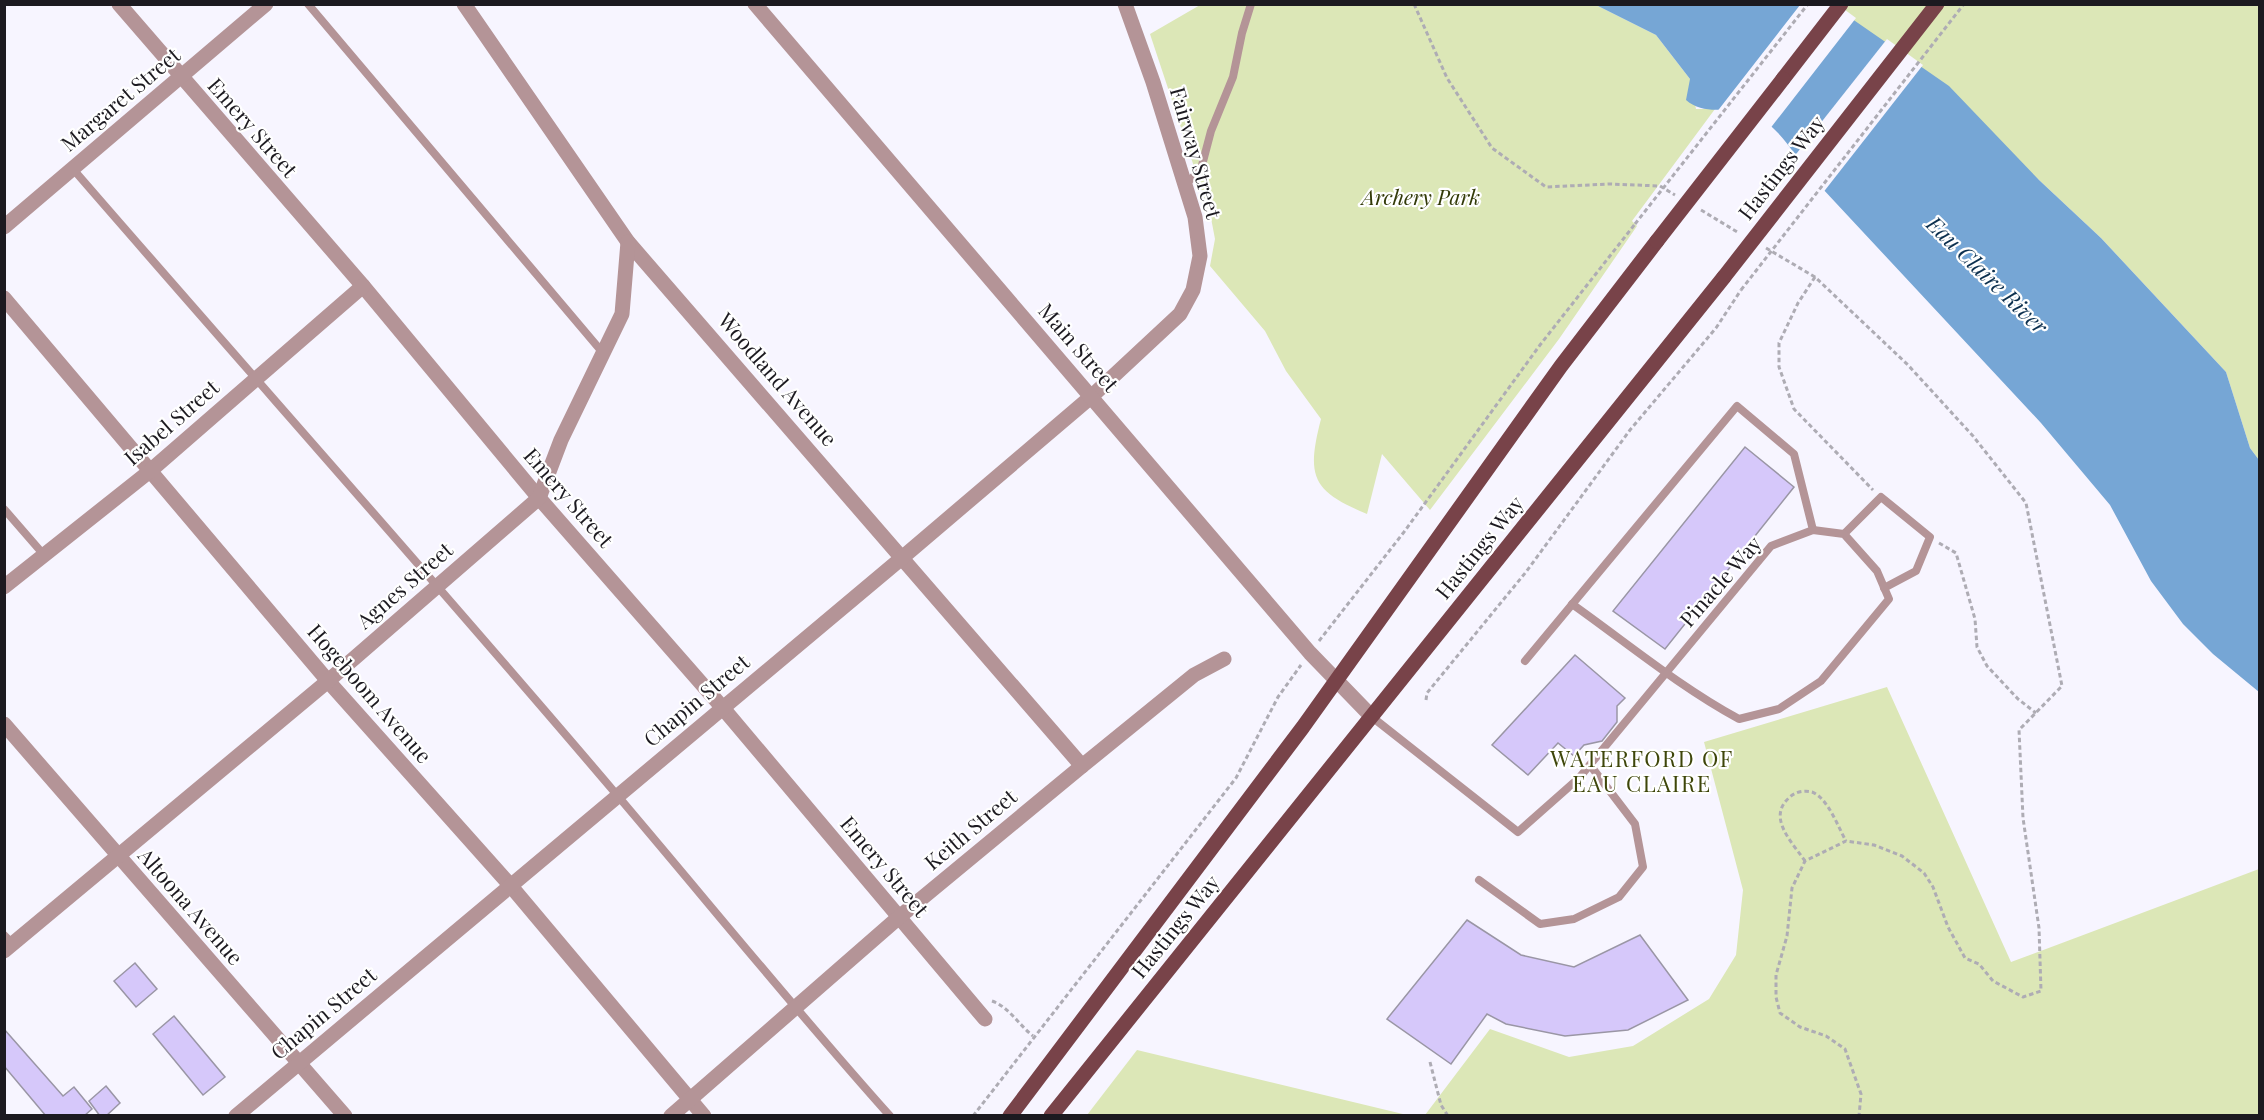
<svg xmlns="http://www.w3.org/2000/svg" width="2264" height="1120" viewBox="0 0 2264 1120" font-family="'Playfair Display',serif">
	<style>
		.green { fill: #dce7b7 }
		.water { fill: #76a6d5 }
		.pier { fill: #f7f5ff }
		.building { fill: #d6c8fa; stroke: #9a96a5; stroke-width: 1.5 }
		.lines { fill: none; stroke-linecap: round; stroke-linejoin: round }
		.path { stroke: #aeacb4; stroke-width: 3; stroke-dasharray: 4.5 3; stroke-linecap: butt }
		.service { stroke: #b49497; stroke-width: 8 }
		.minor { stroke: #b49497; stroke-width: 15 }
		.tertiary { stroke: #b49497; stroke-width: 15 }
		.primary { stroke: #784349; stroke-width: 15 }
		.path-bridge { stroke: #aeacb4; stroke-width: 3; stroke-dasharray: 4.5 3; stroke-linecap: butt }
		.primary-bridge { stroke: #784349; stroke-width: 15 }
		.labels { text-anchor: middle; stroke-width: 4.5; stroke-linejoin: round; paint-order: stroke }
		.street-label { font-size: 21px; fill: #1c1a20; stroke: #fff }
		.park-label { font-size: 21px; font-style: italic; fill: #323a08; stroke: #fff }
		.water-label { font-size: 22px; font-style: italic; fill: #0c304f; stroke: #fff }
		.neighbourhood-label { font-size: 22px; letter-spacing: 1.5px; fill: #3e460a; stroke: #fff }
	</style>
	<rect width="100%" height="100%" fill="#f7f5ff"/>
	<g class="green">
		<path d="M1200,5H1596L1656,35L1690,79L1696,109H1715L1632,221L1637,226L1559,339L1430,510L1382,454L1367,514C1312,491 1306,477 1321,419L1286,371L1265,331L1210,266L1215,239L1211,218L1150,34Z"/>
		<path d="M1832,5H2259V460L2250,448L2226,372L2101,238L2039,180Z"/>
		<path d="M1887,687L2011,962L2259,869V1115H1425L1490,1029L1569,1057L1633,1046L1709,999L1736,955L1743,890L1704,742Z"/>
		<path d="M1137,1050L1407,1115H1087Z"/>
	</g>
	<path class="water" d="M1596,5H1832L1949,86L2039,180L2101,238L2226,372L2250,448L2259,460V692L2213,654L2183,624L2151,581L2110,505L2041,423L1808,173C1793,152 1775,121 1749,113C1727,106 1704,116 1686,100L1690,79L1656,35Z"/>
	<g class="pier">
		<path d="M1837,4L1856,18L1769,130L1748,116L1716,113L1800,5Z"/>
		<path d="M1887,39L1923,65L1822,194L1793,158Z"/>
	</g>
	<g class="building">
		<path d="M1745,447L1794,487L1665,649L1613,611Z"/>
		<path d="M1575,655L1625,698L1617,706V722L1602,741L1584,745L1574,756L1558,743L1528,775L1492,745Z"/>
		<path d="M1467,920L1521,955L1574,967L1640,935L1688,1000L1628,1030L1565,1036L1506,1024L1487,1014L1451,1064L1387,1019Z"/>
		<path d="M135,963L157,989L136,1007L114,981Z"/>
		<path d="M174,1016L225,1077L203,1095L153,1034Z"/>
		<path d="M4,1029L63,1096L74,1087L92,1109L84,1116H46L4,1066Z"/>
		<path d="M106,1086L120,1103L106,1116H100L89,1101Z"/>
	</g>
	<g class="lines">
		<g class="path">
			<path d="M1414,4L1447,78L1492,148L1546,187L1610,184L1660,186L1675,195"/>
			<path d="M1701,210L1739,233"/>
			<path d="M1766,248L1815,277L1908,365L1973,436L2026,503L2062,686L2019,730L2023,818L2039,928L2041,991L2023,997L1993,981L1979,964L1965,958L1948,927L1933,887L1924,873L1902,856L1874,845L1846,841L1805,861L1792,888L1787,936L1776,975V997L1780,1013L1800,1027L1826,1036L1845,1049L1861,1094L1859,1116"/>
			<path d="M1815,277L1798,303L1779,343V367L1794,409L1873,490"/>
			<path d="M1939,543L1956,553L1975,619L1977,647L1987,666L2018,699L2036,713"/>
			<path d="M1319,641L1404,532L1540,345L1635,224"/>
			<path d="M1426,700L1427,693L1526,572L1630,430L1716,328L1741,290"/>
			<path d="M1805,861C1792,842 1766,817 1790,797C1795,792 1804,790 1812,792C1828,798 1838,827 1846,841"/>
			<path d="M992,1001C1009,1007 1019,1025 1033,1036"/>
			<path d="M1430,1062L1441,1105L1448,1116"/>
			<path d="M973,1116L1236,778L1278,697L1301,665"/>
		</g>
		<g class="service">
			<path d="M308,4L603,353"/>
			<path d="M73,169C254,378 438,584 617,795C708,902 796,1011 890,1116"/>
			<path d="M1185,185L1201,169L1211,131L1233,77L1242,33L1251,4"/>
			<path d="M4,509L44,555"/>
			<path d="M1844,534L1881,497L1930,537L1916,571L1884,588"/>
			<path d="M1525,661L1737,406L1794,454L1813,530"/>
			<path d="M1372,717L1518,832L1579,778L1771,546L1813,530L1844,534L1877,571L1889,599L1821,681L1779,709L1739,719C1680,687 1627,643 1572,604"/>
			<path d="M1479,880L1540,924L1574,919L1619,897L1643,867L1635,824L1590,765"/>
			<path d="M4,935L13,944"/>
		</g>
		<g class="minor">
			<path d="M119,4L363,286L539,498L722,707L985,1019"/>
			<path d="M464,4L628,242L1082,766"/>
			<path d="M4,227L266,4"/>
			<path d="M4,298L328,681L510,885L704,1116"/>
			<path d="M4,587L150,471L363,286"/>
			<path d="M4,724L345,1116"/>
			<path d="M4,951L328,681L539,498L561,440L622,314L628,242"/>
			<path d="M236,1116L903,557L1092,396L1180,314L1193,290L1200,256L1195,217L1153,82L1125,4"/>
			<path d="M671,1116L898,918L1082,766L1194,675L1224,659"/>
		</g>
		<path class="tertiary" d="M755,4L1310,653L1372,717"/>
		<g class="primary">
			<path d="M1783,79L1841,4"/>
			<path d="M1010,1116L1303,727L1561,366L1657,241"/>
			<path d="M1051,1116L1724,277"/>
		</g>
		<g class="path-bridge">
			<path d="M1635,224L1808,4"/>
			<path d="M1741,290L1964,4"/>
		</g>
		<g class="primary-bridge">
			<path d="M1657,241L1783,79"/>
			<path d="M1724,277L1937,4"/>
		</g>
	</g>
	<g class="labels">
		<g class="street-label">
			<text transform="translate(121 100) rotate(-40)" y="7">Margaret Street</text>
			<text transform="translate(252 128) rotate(49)" y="7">Emery Street</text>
			<text transform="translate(1195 153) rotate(74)" y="7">Fairway Street</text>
			<text transform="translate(1782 168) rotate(-52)" y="7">Hastings Way</text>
			<text transform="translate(1078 348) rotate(49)" y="7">Main Street</text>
			<text transform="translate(777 380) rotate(49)" y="7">Woodland Avenue</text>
			<text transform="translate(172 423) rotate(-41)" y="7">Isabel Street</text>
			<text transform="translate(568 498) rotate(49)" y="7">Emery Street</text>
			<text transform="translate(1480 548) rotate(-51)" y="7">Hastings Way</text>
			<text transform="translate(1721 582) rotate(-49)" y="7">Pinacle Way</text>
			<text transform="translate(405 586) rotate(-41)" y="7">Agnes Street</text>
			<text transform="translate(369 694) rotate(49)" y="7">Hogeboom Avenue</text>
			<text transform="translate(697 701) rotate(-40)" y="7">Chapin Street</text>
			<text transform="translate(971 830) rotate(-40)" y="7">Keith Street</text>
			<text transform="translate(884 867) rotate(50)" y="7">Emery Street</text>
			<text transform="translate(190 907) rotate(49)" y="7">Altoona Avenue</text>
			<text transform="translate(1176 927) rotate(-51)" y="7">Hastings Way</text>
			<text transform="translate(324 1014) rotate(-40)" y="7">Chapin Street</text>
		</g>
		<g class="park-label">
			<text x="1421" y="205">Archery Park</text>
		</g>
		<g class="water-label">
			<text transform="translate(1987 275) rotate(44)" y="8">Eau Claire River</text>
		</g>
		<g class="neighbourhood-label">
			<text x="1642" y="767">WATERFORD OF<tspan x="1642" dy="25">EAU CLAIRE</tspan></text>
		</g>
	</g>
	<rect width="2264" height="1120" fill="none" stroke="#1c1a20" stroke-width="12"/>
</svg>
